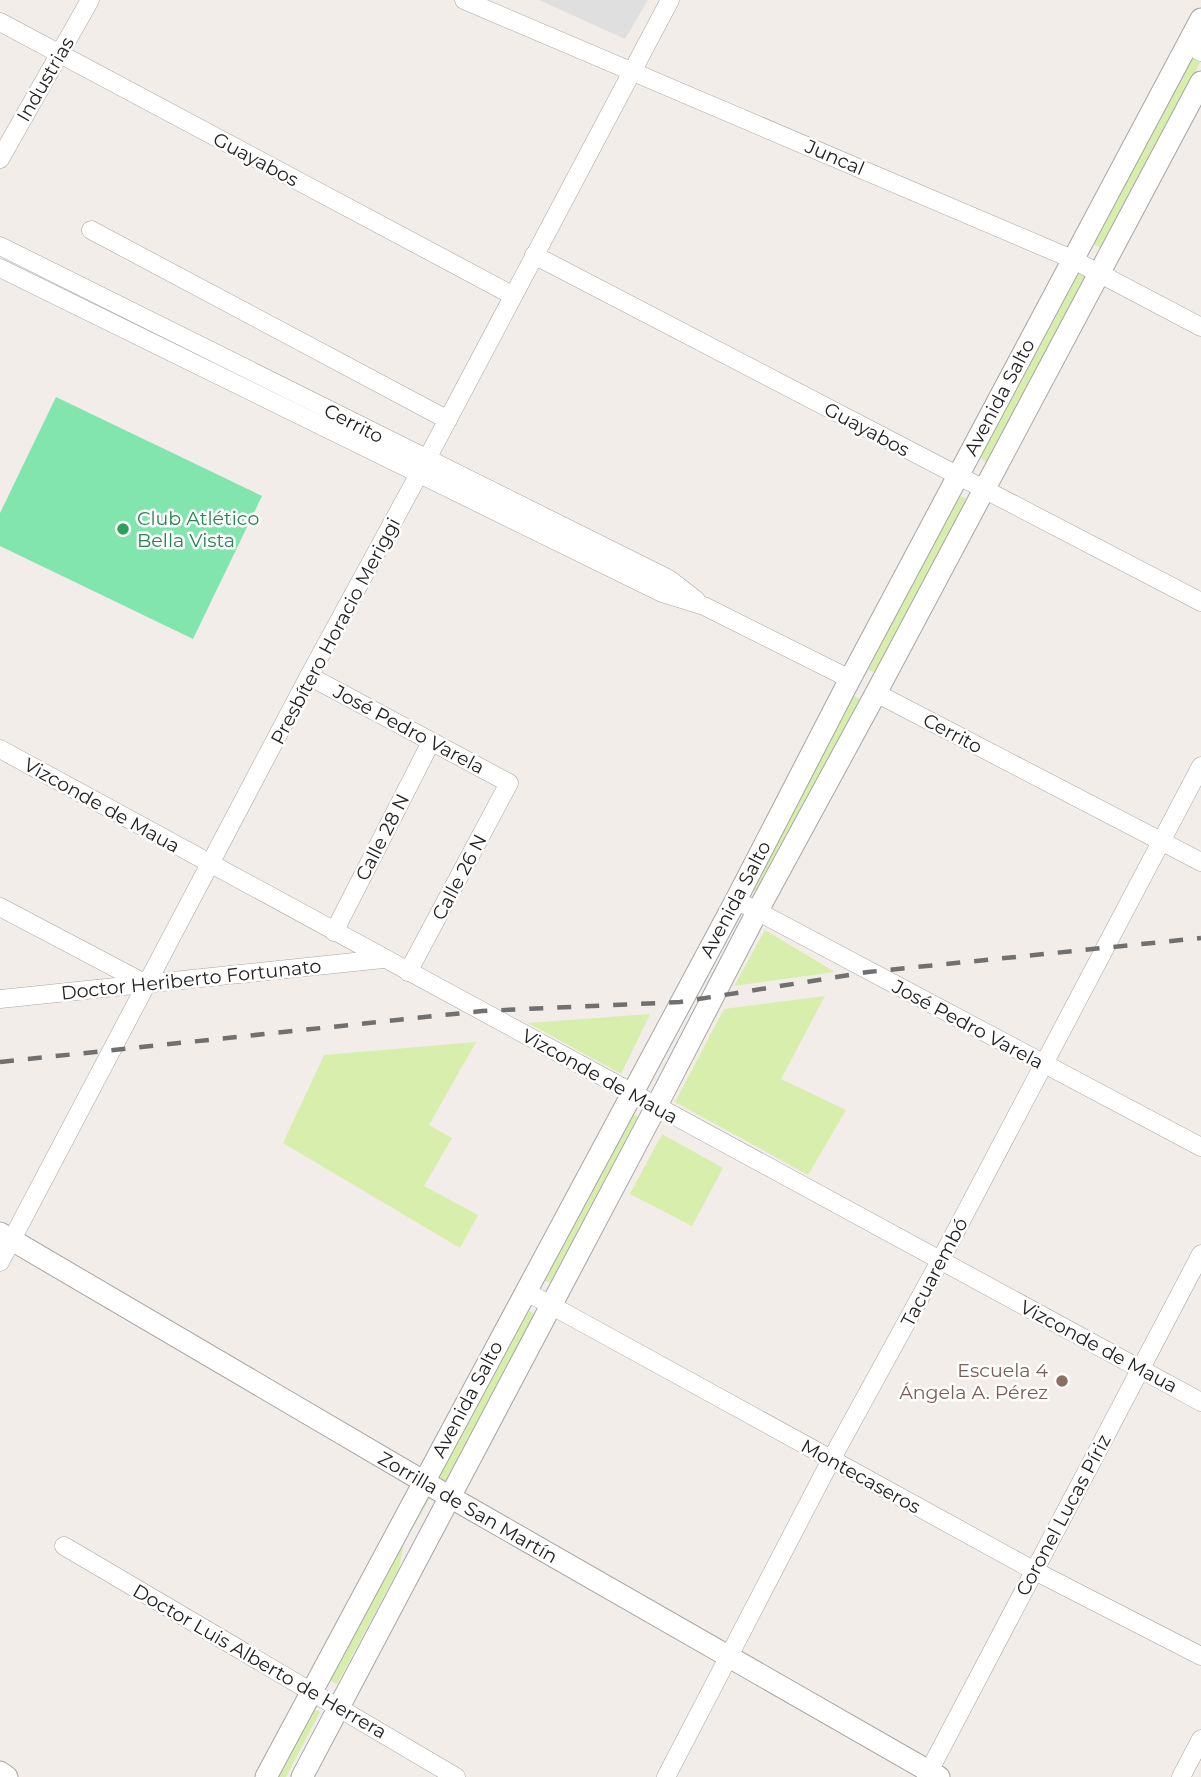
<svg xmlns="http://www.w3.org/2000/svg" width="1201" height="1777" viewBox="0 0 1201 1777" font-family="Montserrat,sans-serif">
	<style>
		.residential { fill: #e0dfdf }
		.grass { fill: #d8eead }
		.pitch { fill: #83e5ae }
		.lines { fill: none; stroke-linecap: round; stroke-linejoin: round }
		.minor-casing { stroke: #a6a6a6; stroke-width: 19 }
		.tertiary-casing { stroke: #a6a6a6; stroke-width: 23 }
		.minor { stroke: #fff; stroke-width: 18 }
		.tertiary { stroke: #fff; stroke-width: 21 }
		.rail { stroke: #707070; stroke-width: 4.5; stroke-dasharray: 14 14; stroke-linecap: butt }
		.leisure-dot { fill: #2e9e5b; stroke: #fff; stroke-width: 2.5 }
		.education-dot { fill: #8d6e63; stroke: #fff; stroke-width: 2.5 }
		.labels { text-anchor: middle; stroke-width: 5; stroke-linejoin: round; paint-order: stroke }
		.street-label { font-size: 19px; fill: #222; stroke: #fff }
		.leisure-label { font-size: 19px; fill: #27864d; stroke: #fff; text-anchor: start }
		.education-label { font-size: 19px; fill: #785e54; stroke: #fff; text-anchor: end }
	</style>
	<rect width="100%" height="100%" fill="#f2ede8"/>
	<path class="residential" d="M539,0H648L625,39Z"/>
	<g class="grass">
		<path d="M1190,55L1201,61L1101,248L1091,243Z"/>
		<path d="M1077,271L1088,276L989,463L978,457Z"/>
		<path d="M959,495L969,500L875,673L865,668Z"/>
		<path d="M850,694L860,699L759,893L750,888Z"/>
		<path d="M765,930L835,972L734,986Z"/>
		<path d="M825,996L781,1079L846,1110L808,1175L675,1102L724,1009Z"/>
		<path d="M650,1014L621,1074L528,1023Z"/>
		<path d="M476,1042L429,1125L452,1138L424,1186L478,1215L460,1248L283,1143L324,1055Z"/>
		<path d="M629,1112L639,1117L550,1283L540,1278Z"/>
		<path d="M662,1134L723,1168L692,1226L630,1194Z"/>
		<path d="M525,1308L538,1316L448,1485L432,1477Z"/>
		<path d="M425,1490L433,1493L404,1543L399,1568L337,1684L327,1679Z"/>
		<path d="M310,1707L320,1712L286,1777H273Z"/>
	</g>
	<path class="pitch" d="M56,397L262,496L193,639L0,546V513Z"/>
	<g class="lines">
		<g class="minor-casing">
			<g id="minor">
				<path d="M464,0L1072,259L1201,327"/>
				<path d="M0,22L512,295"/>
				<path d="M1188,44L1201,52"/>
				<path d="M0,159L90,0"/>
				<path d="M91,230L448,420"/>
				<path d="M0,246L669,579L696,600"/>
				<path d="M534,255L1201,602"/>
				<path d="M0,268L662,593L704,606L850,679"/>
				<path d="M309,676L509,783L408,972"/>
				<path d="M876,693L1201,862"/>
				<path d="M0,749L1201,1402"/>
				<path d="M736,900L1201,1147"/>
				<path d="M0,907L146,984"/>
				<path d="M334,932L431,742"/>
				<path d="M0,999L383,959"/>
				<path d="M0,1262L309,676L419,474L670,0"/>
				<path d="M525,1291L1033,1570L1201,1656"/>
				<path d="M64,1546L456,1777"/>
				<path d="M666,1777L831,1460L940,1261L1201,766"/>
				<path d="M926,1777L1201,1254"/>
				<path d="M1181,1777L1201,1739"/>
			</g>
		</g>
		<g class="tertiary-casing">
			<g id="tertiary">
				<path d="M0,1233L450,1497L939,1777"/>
				<path d="M0,1772L7,1777"/>
				<path d="M266,1777L736,900L850,679L1201,19"/>
				<path d="M302,1777L656,1107L757,912L876,693L1201,82"/>
			</g>
		</g>
		<use href="#minor" class="minor"/>
		<use href="#tertiary" class="tertiary"/>
		<path class="rail" d="M0,1062L482,1011L680,1002L868,972L1201,938"/>
	</g>
	<circle class="leisure-dot" cx="123" cy="529" r="7"/>
	<circle class="education-dot" cx="1062" cy="1381" r="7"/>
	<g class="labels">
		<g class="street-label">
			<text transform="translate(45 79) rotate(-60)" y="7">Industrias</text>
			<text transform="translate(835 157) rotate(23)" y="7">Juncal</text>
			<text transform="translate(256 159) rotate(28)" y="7">Guayabos</text>
			<text transform="translate(999 397) rotate(-62)" y="7">Avenida Salto</text>
			<text transform="translate(354 423) rotate(27)" y="7">Cerrito</text>
			<text transform="translate(867 429) rotate(28)" y="7">Guayabos</text>
			<text transform="translate(335 631) rotate(-62)" y="7">Presbítero Horacio Meriggi</text>
			<text transform="translate(409 729) rotate(28)" y="7">José Pedro Varela</text>
			<text transform="translate(953 733) rotate(28)" y="7">Cerrito</text>
			<text transform="translate(102 805) rotate(29)" y="7">Vizconde de Maua</text>
			<text transform="translate(382 837) rotate(-63)" y="7">Calle 28 N</text>
			<text transform="translate(459 877) rotate(-62)" y="7">Calle 26 N</text>
			<text transform="translate(735 899) rotate(-62)" y="7">Avenida Salto</text>
			<text transform="translate(191 979) rotate(-6)" y="7">Doctor Heriberto Fortunato</text>
			<text transform="translate(968 1024) rotate(28)" y="7">José Pedro Varela</text>
			<text transform="translate(600 1076) rotate(29)" y="7">Vizconde de Maua</text>
			<text transform="translate(934 1272) rotate(-62)" y="7">Tacuarembó</text>
			<text transform="translate(1099 1346) rotate(28)" y="7">Vizconde de Maua</text>
			<text transform="translate(467 1399) rotate(-62)" y="7">Avenida Salto</text>
			<text transform="translate(861 1476) rotate(29)" y="7">Montecaseros</text>
			<text transform="translate(468 1507) rotate(30)" y="7">Zorrilla de San Martín</text>
			<text transform="translate(1063 1515) rotate(-62)" y="7">Coronel Lucas Píriz</text>
			<text transform="translate(260 1661) rotate(30)" y="7">Doctor Luis Alberto de Herrera</text>
		</g>
		<g class="leisure-label">
			<text x="137" y="525">Club Atlético<tspan x="137" dy="22">Bella Vista</tspan></text>
		</g>
		<g class="education-label">
			<text x="1048" y="1377">Escuela 4<tspan x="1048" dy="22">Ángela A. Pérez</tspan></text>
		</g>
	</g>
</svg>
